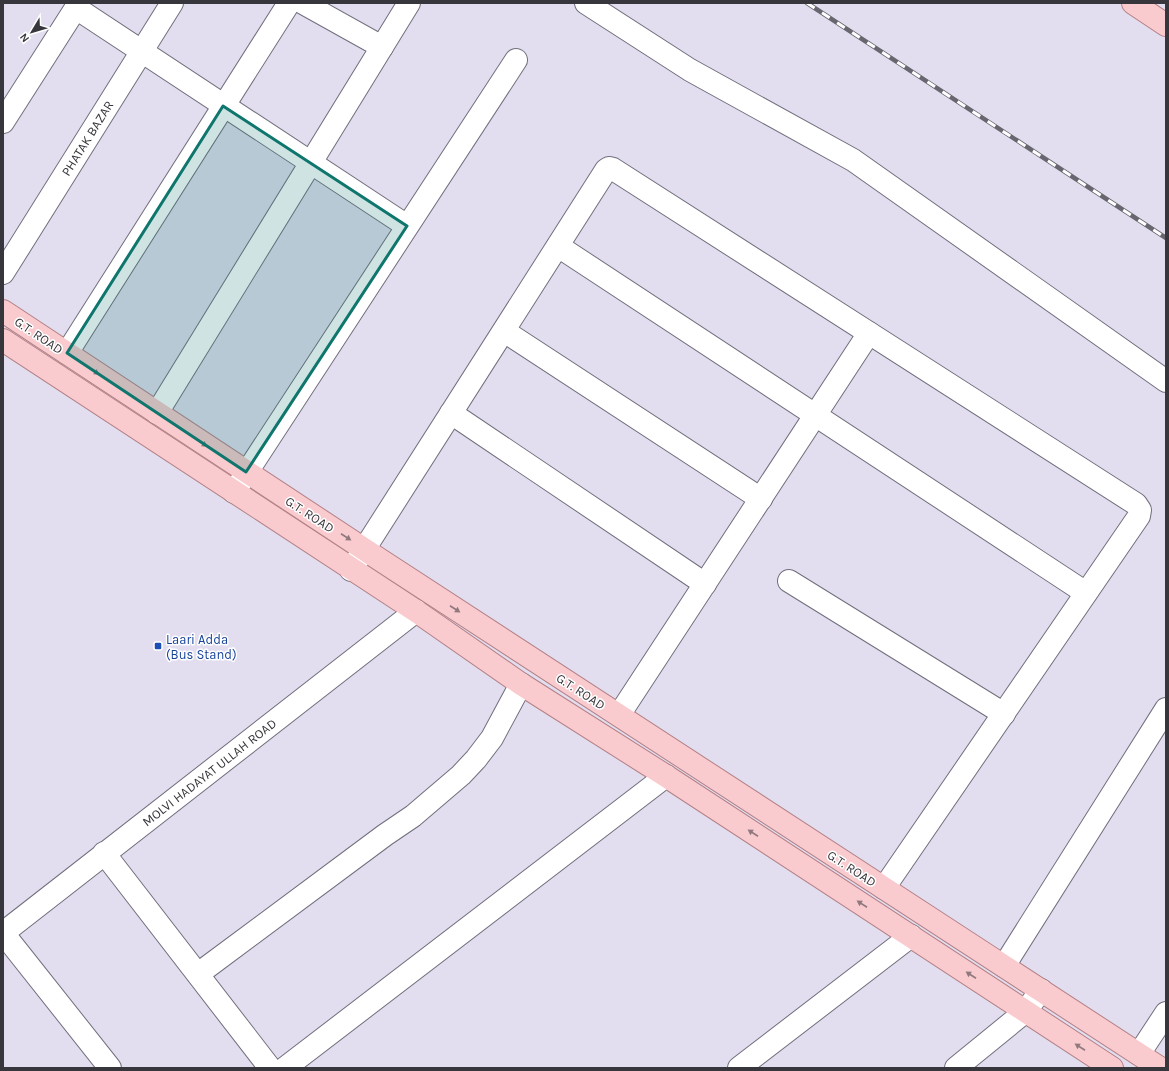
<svg xmlns="http://www.w3.org/2000/svg" width="1169" height="1071" viewBox="0 0 1169 1071" font-family="Karla,sans-serif">
	<style>
		.lines { fill: none; stroke-linecap: round; stroke-linejoin: round }
		.minor-casing { stroke: #726f7d; stroke-width: 24 }
		.major-casing { stroke: #b38086; stroke-width: 24 }
		.minor { stroke: #fff; stroke-width: 22 }
		.major { stroke: #facbce; stroke-width: 22 }
		.rail-casing { stroke: #68666f; stroke-width: 4.5 }
		.rail { stroke: #fff; stroke-width: 3; stroke-dasharray: 9; stroke-linecap: butt }
		.oneway { fill: #8f797e }
		.marked { fill: #0f766e; fill-opacity: 0.2; stroke: #0f766e; stroke-width: 3; stroke-linejoin: round }
		.transit-dot { fill: #1a4fb4; stroke: #fff; stroke-width: 1.5 }
		.labels { text-anchor: middle; stroke-width: 3; stroke-linejoin: round; paint-order: stroke }
		.street-label { font-size: 13px; fill: #37363c; stroke: #fff }
		.transit-label { font-size: 13px; fill: #164399; stroke: #fff; text-anchor: start }
	</style>
	<rect width="100%" height="100%" fill="#e2deef"/>
	<g class="lines">
		<g class="minor-casing">
			<g id="minor">
				<path d="M303,3L382,47"/>
				<path d="M586,3L690,70L853,160L1166,381"/>
				<path d="M76,8L407,226"/>
				<path d="M3,122L79,3"/>
				<path d="M558,246L1086,593"/>
				<path d="M3,273L172,3"/>
				<path d="M504,331L761,499"/>
				<path d="M67,353L289,3"/>
				<path d="M157,413L409,3"/>
				<path d="M451,413L705,584"/>
				<path d="M234,492L516,60"/>
				<path d="M351,570L606,170L609,168L613,169L1136,504L1140,510L1139,516L884,888"/>
				<path d="M789,581L1004,714"/>
				<path d="M619,715L869,333"/>
				<path d="M104,853L270,1068"/>
				<path d="M3,933L416,611"/>
				<path d="M3,933L110,1068"/>
				<path d="M1004,966L1166,709"/>
				<path d="M198,974L385,835L413,816L461,775L476,759L492,738L521,684"/>
				<path d="M1139,1054L1166,1013"/>
				<path d="M285,1068L666,776"/>
				<path d="M739,1068L911,936"/>
				<path d="M956,1068L1026,1011L1041,990"/>
			</g>
		</g>
		<g class="major-casing">
			<g id="major">
				<path d="M1133,3L1166,25"/>
				<path d="M3,311L382,561L1160,1068"/>
				<path d="M3,340L416,611L521,684L666,776L1112,1068"/>
			</g>
		</g>
		<use href="#minor" class="minor"/>
		<use href="#major" class="major"/>
		<g class="rail-casing">
			<path id="rail" d="M807,3L1166,238"/>
		</g>
		<use href="#rail" class="rail"/>
	</g>
	<defs><path id="oneway-solid" d="M-6-.8H1V-3.2L6.5 0L1 3.2V.8H-6Z"/></defs>
	<g class="oneway">
		<use href="#oneway-solid" transform="translate(94 371) rotate(34)"/>
		<use href="#oneway-solid" transform="translate(202 443) rotate(34)"/>
		<use href="#oneway-solid" transform="translate(346 537) rotate(33)"/>
		<use href="#oneway-solid" transform="translate(455 609) rotate(33)"/>
		<use href="#oneway-solid" transform="translate(753 833) rotate(-147)"/>
		<use href="#oneway-solid" transform="translate(862 904) rotate(-147)"/>
		<use href="#oneway-solid" transform="translate(971 975) rotate(-147)"/>
		<use href="#oneway-solid" transform="translate(1080 1047) rotate(-147)"/>
	</g>
	<path class="marked" d="M223,106L407,226L246,472L67,353Z"/>
	<rect class="transit-dot" x="154" y="642" width="8" height="8" rx="2"/>
	<g class="labels">
		<g class="street-label">
			<text transform="translate(87 138) rotate(-58)" y="5">PHATAK BAZAR</text>
			<text transform="translate(39 335) rotate(34)" y="5">G.T. ROAD</text>
			<text transform="translate(310 514) rotate(33)" y="5">G.T. ROAD</text>
			<text transform="translate(581 691) rotate(33)" y="5">G.T. ROAD</text>
			<text transform="translate(209 772) rotate(-38)" y="5">MOLVI HADAYAT ULLAH ROAD</text>
			<text transform="translate(852 868) rotate(33)" y="5">G.T. ROAD</text>
		</g>
		<g class="transit-label">
			<text x="166" y="644">Laari Adda<tspan x="166" dy="15">(Bus Stand)</tspan></text>
		</g>
	</g>
	<rect width="1169" height="1071" fill="none" stroke="#37363c" stroke-width="8"/>
	<g transform="translate(32 32) rotate(232)" stroke="#ffffff" stroke-width="3" paint-order="stroke">
	<path d="M0-3L7 15L0 10L-7 15Z" fill="#37363c"/>
	<text y="-6" font-size="11" font-weight="bold" text-anchor="middle" fill="#37363c">N</text>
	</g>
</svg>
